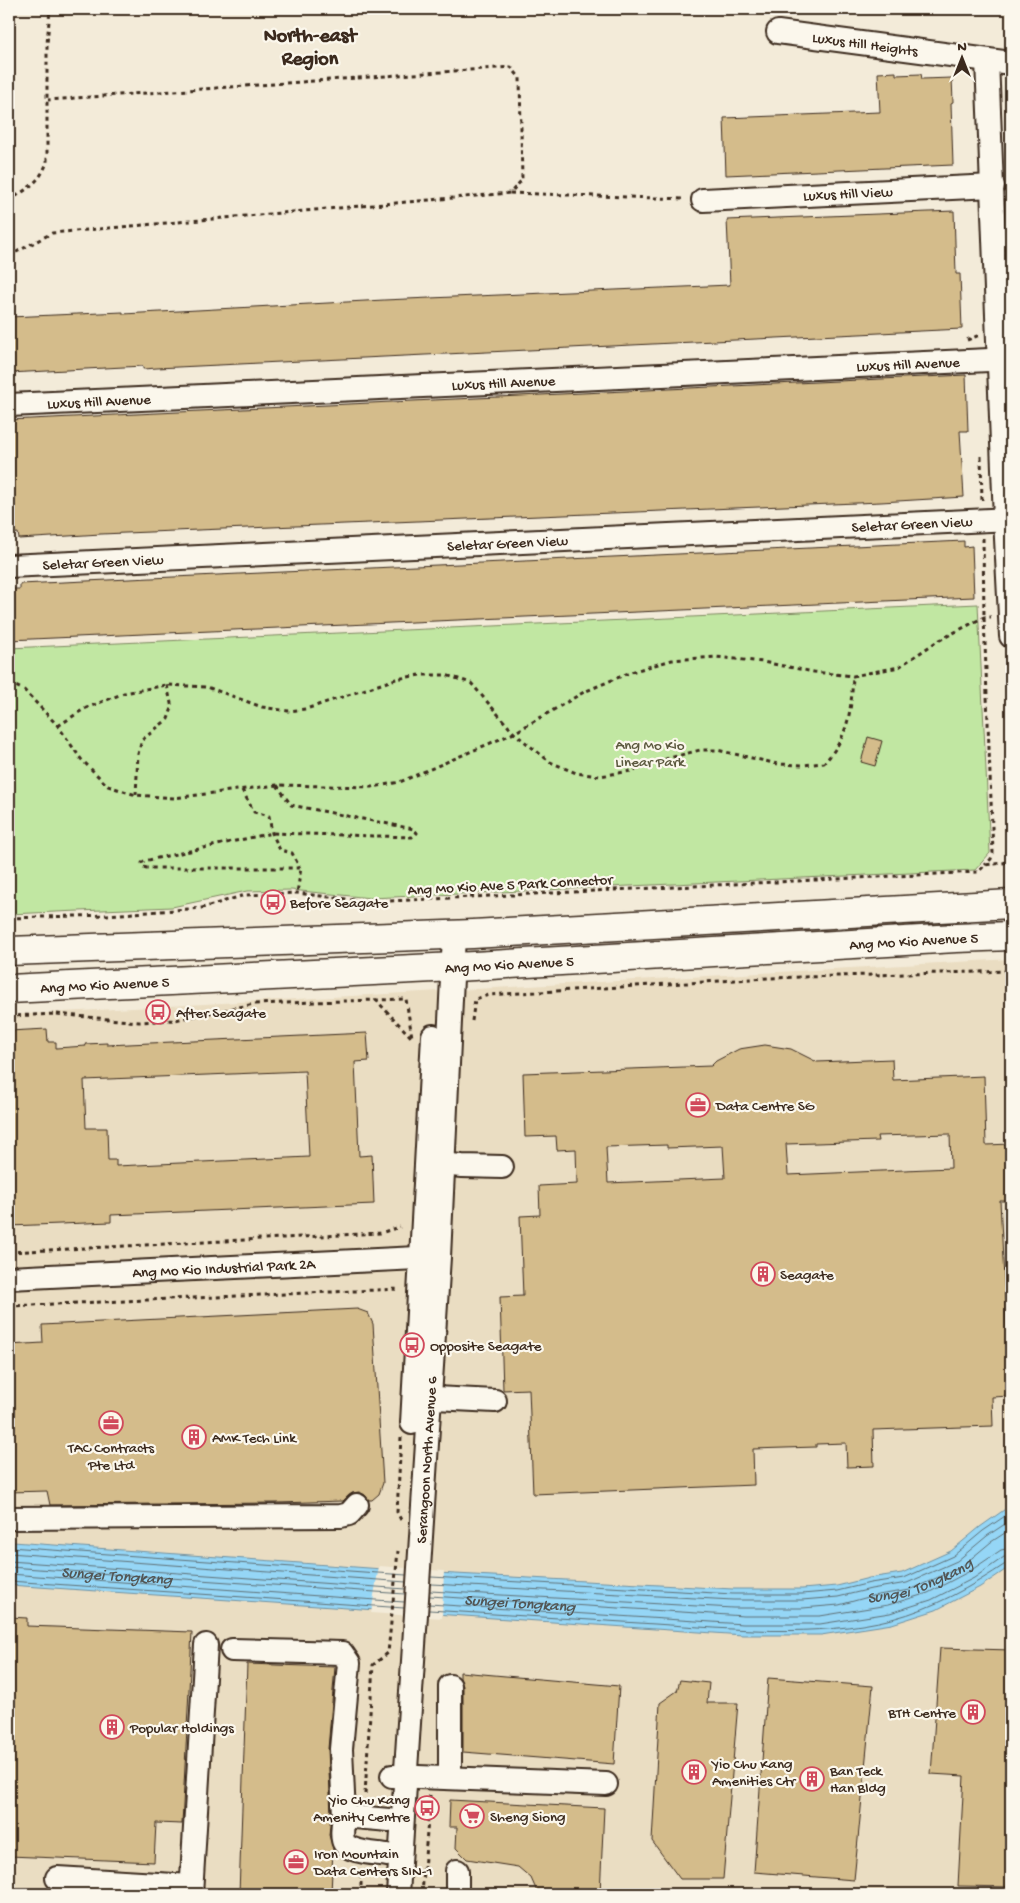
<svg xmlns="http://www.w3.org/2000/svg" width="1020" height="1903" viewBox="0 0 1020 1903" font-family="'Gochi Hand',sans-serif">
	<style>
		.built { fill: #eaddc2 }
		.green { fill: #c1e7a2; stroke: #7e8860 }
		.water { fill: #95d6f6; stroke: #7191a0 }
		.pier { fill: #f3ebd9 }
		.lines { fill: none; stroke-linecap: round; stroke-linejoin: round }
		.shore { stroke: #5f6f74; stroke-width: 1 }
		.building { fill: #d4bc8b; stroke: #3b2a1e; fill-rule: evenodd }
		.minor-casing { stroke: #3b2a1e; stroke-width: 26 }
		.major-casing { stroke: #3b2a1e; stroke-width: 31 }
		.path { stroke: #3b2a1e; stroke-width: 3; stroke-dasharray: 4 4; stroke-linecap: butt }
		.minor { stroke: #fbf7ec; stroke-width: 22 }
		.major { stroke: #fbf7ec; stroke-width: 28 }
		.labels { text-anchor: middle; stroke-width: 4.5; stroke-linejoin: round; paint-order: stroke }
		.street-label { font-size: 15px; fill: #3b2a1e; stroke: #fbf7ec }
		.park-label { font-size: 15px; fill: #5c593f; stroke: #fbf7ec }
		.poi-label { font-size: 15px; fill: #3b2a1e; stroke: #fbf7ec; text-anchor: start }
		.water-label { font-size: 16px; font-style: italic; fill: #525554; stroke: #fbf7ec }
		.district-label { font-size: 20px; font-weight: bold; fill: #3b2a1e; stroke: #fbf7ec }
	</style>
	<rect width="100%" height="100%" fill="#f3ebd9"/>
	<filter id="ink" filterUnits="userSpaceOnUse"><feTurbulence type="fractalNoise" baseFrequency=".02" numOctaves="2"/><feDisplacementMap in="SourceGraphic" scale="10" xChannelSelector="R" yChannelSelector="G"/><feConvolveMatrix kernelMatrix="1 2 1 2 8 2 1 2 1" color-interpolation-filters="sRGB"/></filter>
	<g filter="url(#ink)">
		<path class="built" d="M1011,959V1894H9V1015Z"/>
		<path class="green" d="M978,604L990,853L975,870L371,898L291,890L247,891L172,907L9,914V648Z"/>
		<path class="water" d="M1011,1505V1566L980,1587L936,1610L892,1624L821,1635H743L9,1585V1542H13L437,1573L733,1589H802L837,1586L869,1578L902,1573L951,1551L980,1527Z"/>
		<path class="pier" d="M379,1566L444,1571L442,1618L371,1613Z"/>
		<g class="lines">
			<g class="shore">
				<path d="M9,1547L406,1575"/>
				<path d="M9,1553L406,1582"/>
				<path d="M9,1561L405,1589"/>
				<path id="s1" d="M9,1567L405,1594"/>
				<path d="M9,1574L404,1602"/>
				<path d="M431,1577L733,1594H802L837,1591L870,1583L904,1578L953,1556L983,1531L1011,1512"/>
				<path d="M9,1581L404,1608"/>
				<path d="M431,1584L733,1600H802L838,1597L871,1589L907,1583L957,1561L987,1536L1011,1520"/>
				<path id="s2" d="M430,1591L733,1608H803L839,1605L872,1596L910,1590L961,1567L991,1542L1011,1529"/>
				<path id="s3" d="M430,1596L744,1616H820L888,1605L928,1593L970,1571L1001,1550L1011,1548"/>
				<path d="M429,1604L743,1624H820L890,1613L931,1600L974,1578L1004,1557L1011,1556"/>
				<path d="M429,1610C504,1615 580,1619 655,1624C733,1629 815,1638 892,1619C934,1608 971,1587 1007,1563L1011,1562"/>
			</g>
		</g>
		<g class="building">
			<path d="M896,72V75L921,74L922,79L952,78L953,102L951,103L953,165L726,175L724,118L880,112L878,73Z"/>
			<path d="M954,211L956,274H960L962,329L157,368L143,369V366L9,373V317L123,312V314L384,300L730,285L727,220Z"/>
			<path d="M966,375L968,431H960L964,497L881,502L101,534L19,539L18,533L9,534V420Z"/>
			<path d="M964,541V547L972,546L974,597L9,640V589H20V584Z"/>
			<path d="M868,737L882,741L875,766L861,762Z"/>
			<path d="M47,1029L48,1042H56V1048L86,1046L85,1044L107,1043V1045L367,1033L369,1061L355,1062L359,1156L372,1155L374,1204L111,1215V1222L9,1226V1031ZM305,1071L309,1157L116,1166V1160H108L107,1128H86L84,1080Z"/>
			<path d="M765,1045L791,1049L817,1062L892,1059L893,1080L984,1076L986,1145L1011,1144V1201H1000L1010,1396L992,1397L993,1426L873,1430L874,1466L847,1467L846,1443L816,1444V1447L753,1449L754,1485L533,1494L529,1389L503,1390L500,1297L523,1296L520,1216L540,1215L539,1186L577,1184L576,1149L557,1150L556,1136L525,1137L523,1073L711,1066L716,1061L739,1049ZM950,1134L951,1168L788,1175L786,1144L878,1141L877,1136ZM667,1145V1148L723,1146L725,1178L608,1183L606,1147Z"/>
			<path d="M357,1309L368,1313L373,1324L383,1483L379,1494L372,1500H369L365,1495L359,1492L352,1493L343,1501L278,1503L50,1505L47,1491L9,1492V1345L43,1343L42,1325Z"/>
			<path d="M9,1617L27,1618V1626L192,1632L182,1824L156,1823L154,1862L9,1856Z"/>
			<path d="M940,1648L1011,1650V1887L958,1886L964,1776L931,1774Z"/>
			<path d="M247,1664L335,1667L328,1749L331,1815L329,1835L333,1848L331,1894H239Z"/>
			<path d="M460,1672L619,1686L614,1764L463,1752V1686L460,1678Z"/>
			<path d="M768,1678L873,1686L854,1880L754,1872Z"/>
			<path d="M680,1680L709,1683L707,1703H738L723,1879H680L652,1841L660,1703L677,1691Z"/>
			<path d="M450,1800L604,1808L600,1894H538L531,1878L518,1867L467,1859L456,1848L457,1827H449Z"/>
		</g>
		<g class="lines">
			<g class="minor-casing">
				<g id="minor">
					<path id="s4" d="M778,32L1011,63"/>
					<path d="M987,60L1005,519L1011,636"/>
					<path id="s5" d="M703,200L993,186"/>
					<path id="s6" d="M9,405L1011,359"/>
					<path id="s7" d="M9,566L1011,519"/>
					<path d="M427,1163L462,1166L502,1167"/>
					<path id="s8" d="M9,1278L438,1257"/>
					<path d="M415,1397L495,1401"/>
					<path d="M412,1423L433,1036"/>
					<path d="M9,1518L341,1516L349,1514L357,1505"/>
					<path d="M232,1650L342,1653L349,1663L341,1749L344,1816L389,1820"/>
					<path d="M392,1776L606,1784"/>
					<path d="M450,1778V1686"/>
					<path d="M344,1816C343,1823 341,1833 343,1840C346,1853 376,1853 387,1855"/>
					<path d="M57,1878L191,1886"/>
					<path d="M191,1894L206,1645"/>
					<path id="s9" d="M398,1894L439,1257L454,935"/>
					<path d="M457,1894V1871"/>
				</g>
			</g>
			<g class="major-casing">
				<g id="major">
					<path d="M9,951L473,934L1011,904"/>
					<path id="s10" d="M9,989L474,966L956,938L1011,936"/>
				</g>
			</g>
			<g class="path">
				<path d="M510,193L685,199"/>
				<path d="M9,201C26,189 40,183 47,162V44L50,9"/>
				<path d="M9,256L52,233L510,193L522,180L520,78L511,67L48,100"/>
				<path d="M967,340L977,336V340"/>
				<path d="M981,456L982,502"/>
				<path d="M983,538L984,617L993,853L991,859L985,865"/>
				<path d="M9,683L24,690L58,726L81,759L108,786L136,795L174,798L277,785L373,787L400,782L514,733L584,692L631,672L672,660L716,657L763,662L814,672L853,676L899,667L936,642L984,617H991"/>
				<path d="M58,726L84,709L124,693L167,685L207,687L262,707L288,711L306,709L396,679L420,675H446L471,683L514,733L550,762L576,773L600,776L631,771L669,758L700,750H717L778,764L803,765L824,763C849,736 851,712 853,676"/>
				<path d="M277,785L291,805L414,829L417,833L412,837L272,833L144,861L142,863L143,867L147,868H301L297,893"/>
				<path d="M242,790L254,812L269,816L272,833L280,850L292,853L300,868"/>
				<path d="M136,795L138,754L142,740L168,719L172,708L167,685"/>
				<path d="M9,918L107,915L202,908L245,895L297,893L370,902L978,872L985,865L1011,862"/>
				<path d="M375,999L412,1038"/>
				<path d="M9,1016L56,1014L139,1022L175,1020L254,1004L406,999L412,1037"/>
				<path d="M472,1021L475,999L489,995L768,978L1011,971"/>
				<path d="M9,1252L380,1233L400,1227"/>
				<path d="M9,1306L400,1289"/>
				<path d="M401,1437L397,1512L401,1520"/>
				<path d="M365,1794L373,1665L388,1653L398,1551"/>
				<path d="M361,1894V1870"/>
				<path d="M422,1894L430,1795"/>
			</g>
			<use href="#minor" class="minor"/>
			<use href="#major" class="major"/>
		</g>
	</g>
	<defs>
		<g id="bus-ring" transform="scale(1.25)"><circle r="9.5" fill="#fbf7ec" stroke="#d1495b" stroke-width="1.5"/><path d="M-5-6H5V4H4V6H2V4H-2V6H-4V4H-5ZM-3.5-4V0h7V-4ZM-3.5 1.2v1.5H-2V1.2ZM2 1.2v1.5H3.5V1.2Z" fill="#d1495b"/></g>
		<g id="office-ring" transform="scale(1.25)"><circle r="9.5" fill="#fbf7ec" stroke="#d1495b" stroke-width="1.5"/><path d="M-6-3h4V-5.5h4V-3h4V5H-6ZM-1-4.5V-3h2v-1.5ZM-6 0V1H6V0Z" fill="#d1495b"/></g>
		<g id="building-ring" transform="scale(1.25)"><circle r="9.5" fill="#fbf7ec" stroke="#d1495b" stroke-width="1.5"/><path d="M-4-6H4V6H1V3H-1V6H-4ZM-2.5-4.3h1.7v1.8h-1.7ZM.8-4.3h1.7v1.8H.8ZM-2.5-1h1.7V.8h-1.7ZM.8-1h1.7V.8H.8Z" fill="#d1495b"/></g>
		<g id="supermarket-ring" transform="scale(1.25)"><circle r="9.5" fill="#fbf7ec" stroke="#d1495b" stroke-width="1.5"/><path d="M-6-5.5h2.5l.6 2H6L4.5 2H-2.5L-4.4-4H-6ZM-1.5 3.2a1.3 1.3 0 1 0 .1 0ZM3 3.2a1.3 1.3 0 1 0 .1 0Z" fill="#d1495b"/></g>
	</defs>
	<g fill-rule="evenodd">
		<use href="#bus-ring" x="273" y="902"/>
		<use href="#bus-ring" x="158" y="1012"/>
		<use href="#office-ring" x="698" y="1105"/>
		<use href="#building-ring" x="763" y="1274"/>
		<use href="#bus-ring" x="412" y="1345"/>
		<use href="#office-ring" x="111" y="1423"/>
		<use href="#building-ring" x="194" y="1437"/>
		<use href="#building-ring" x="973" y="1712"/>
		<use href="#building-ring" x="112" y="1727"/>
		<use href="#building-ring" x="694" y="1772"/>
		<use href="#building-ring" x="812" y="1779"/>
		<use href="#bus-ring" x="427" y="1808"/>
		<use href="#supermarket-ring" x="472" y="1816"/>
		<use href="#office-ring" x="296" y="1862"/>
	</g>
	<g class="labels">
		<g class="street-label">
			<text dy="5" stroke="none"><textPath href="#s4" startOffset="88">Luxus Hill Heights</textPath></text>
			<text dy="5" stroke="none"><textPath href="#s5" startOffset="145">Luxus Hill View</textPath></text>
			<text dy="5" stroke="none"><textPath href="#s6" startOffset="900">Luxus Hill Avenue</textPath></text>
			<text dy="5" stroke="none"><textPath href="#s6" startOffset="495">Luxus Hill Avenue</textPath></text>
			<text dy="5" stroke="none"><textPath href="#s6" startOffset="90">Luxus Hill Avenue</textPath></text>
			<text dy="5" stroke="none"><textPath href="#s7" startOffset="904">Seletar Green View</textPath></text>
			<text dy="5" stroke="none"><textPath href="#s7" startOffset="499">Seletar Green View</textPath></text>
			<text dy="5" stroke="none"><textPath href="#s7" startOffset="94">Seletar Green View</textPath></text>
			<text transform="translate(510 884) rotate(-3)" y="5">Ang Mo Kio Ave 5 Park Connector</text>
			<text dy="5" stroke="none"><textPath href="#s10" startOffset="906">Ang Mo Kio Avenue 5</textPath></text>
			<text dy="5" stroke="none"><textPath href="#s10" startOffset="501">Ang Mo Kio Avenue 5</textPath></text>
			<text dy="5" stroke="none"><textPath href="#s10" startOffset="96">Ang Mo Kio Avenue 5</textPath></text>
			<text dy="5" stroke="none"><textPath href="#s8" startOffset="215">Ang Mo Kio Industrial Park 2A</textPath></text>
			<text dy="5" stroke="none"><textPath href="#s9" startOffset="435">Serangoon North Avenue 6</textPath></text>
		</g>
		<g class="park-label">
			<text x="650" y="749">Ang Mo Kio<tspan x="650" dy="17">Linear Park</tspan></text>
		</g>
		<g class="poi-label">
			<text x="290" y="907">Before Seagate</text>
			<text x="176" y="1017">After Seagate</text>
			<text x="716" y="1110">Data Centre SG</text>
			<text x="780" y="1279">Seagate</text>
			<text x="430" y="1350">Opposite Seagate</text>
			<text x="212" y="1442">AMK Tech Link</text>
			<text x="111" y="1452" text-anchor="middle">TAC Contracts<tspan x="111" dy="17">Pte Ltd</tspan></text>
			<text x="956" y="1717" text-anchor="end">BTH Centre</text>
			<text x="130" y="1732">Popular Holdings</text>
			<text x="712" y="1768">Yio Chu Kang<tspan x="712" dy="17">Amenities Ctr</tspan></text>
			<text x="830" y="1775">Ban Teck<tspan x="830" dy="17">Han Bldg</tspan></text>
			<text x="410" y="1804" text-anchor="end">Yio Chu Kang<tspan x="410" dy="17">Amenity Centre</tspan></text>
			<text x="490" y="1821">Sheng Siong</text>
			<text x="314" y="1858">Iron Mountain<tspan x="314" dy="17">Data Centers SIN-1</tspan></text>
		</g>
		<g class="water-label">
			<text dy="6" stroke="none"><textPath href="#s1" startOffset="108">Sungei Tongkang</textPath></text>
			<text dy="6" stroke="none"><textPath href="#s2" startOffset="494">Sungei Tongkang</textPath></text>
			<text dy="6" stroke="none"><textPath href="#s3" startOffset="90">Sungei Tongkang</textPath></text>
		</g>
		<g class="district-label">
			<text x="310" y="41">North-east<tspan x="310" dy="23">Region</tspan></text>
		</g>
	</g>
	<rect width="1020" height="1903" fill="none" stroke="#fbf7ec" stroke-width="30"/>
	<rect x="15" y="15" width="990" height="1873" fill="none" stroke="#3b2a1e" stroke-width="2" filter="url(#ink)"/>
	<g transform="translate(962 58)" stroke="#fbf7ec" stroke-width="4" paint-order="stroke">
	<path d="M0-4L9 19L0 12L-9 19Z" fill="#3b2a1e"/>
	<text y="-8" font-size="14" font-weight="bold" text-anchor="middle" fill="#3b2a1e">N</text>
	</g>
</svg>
